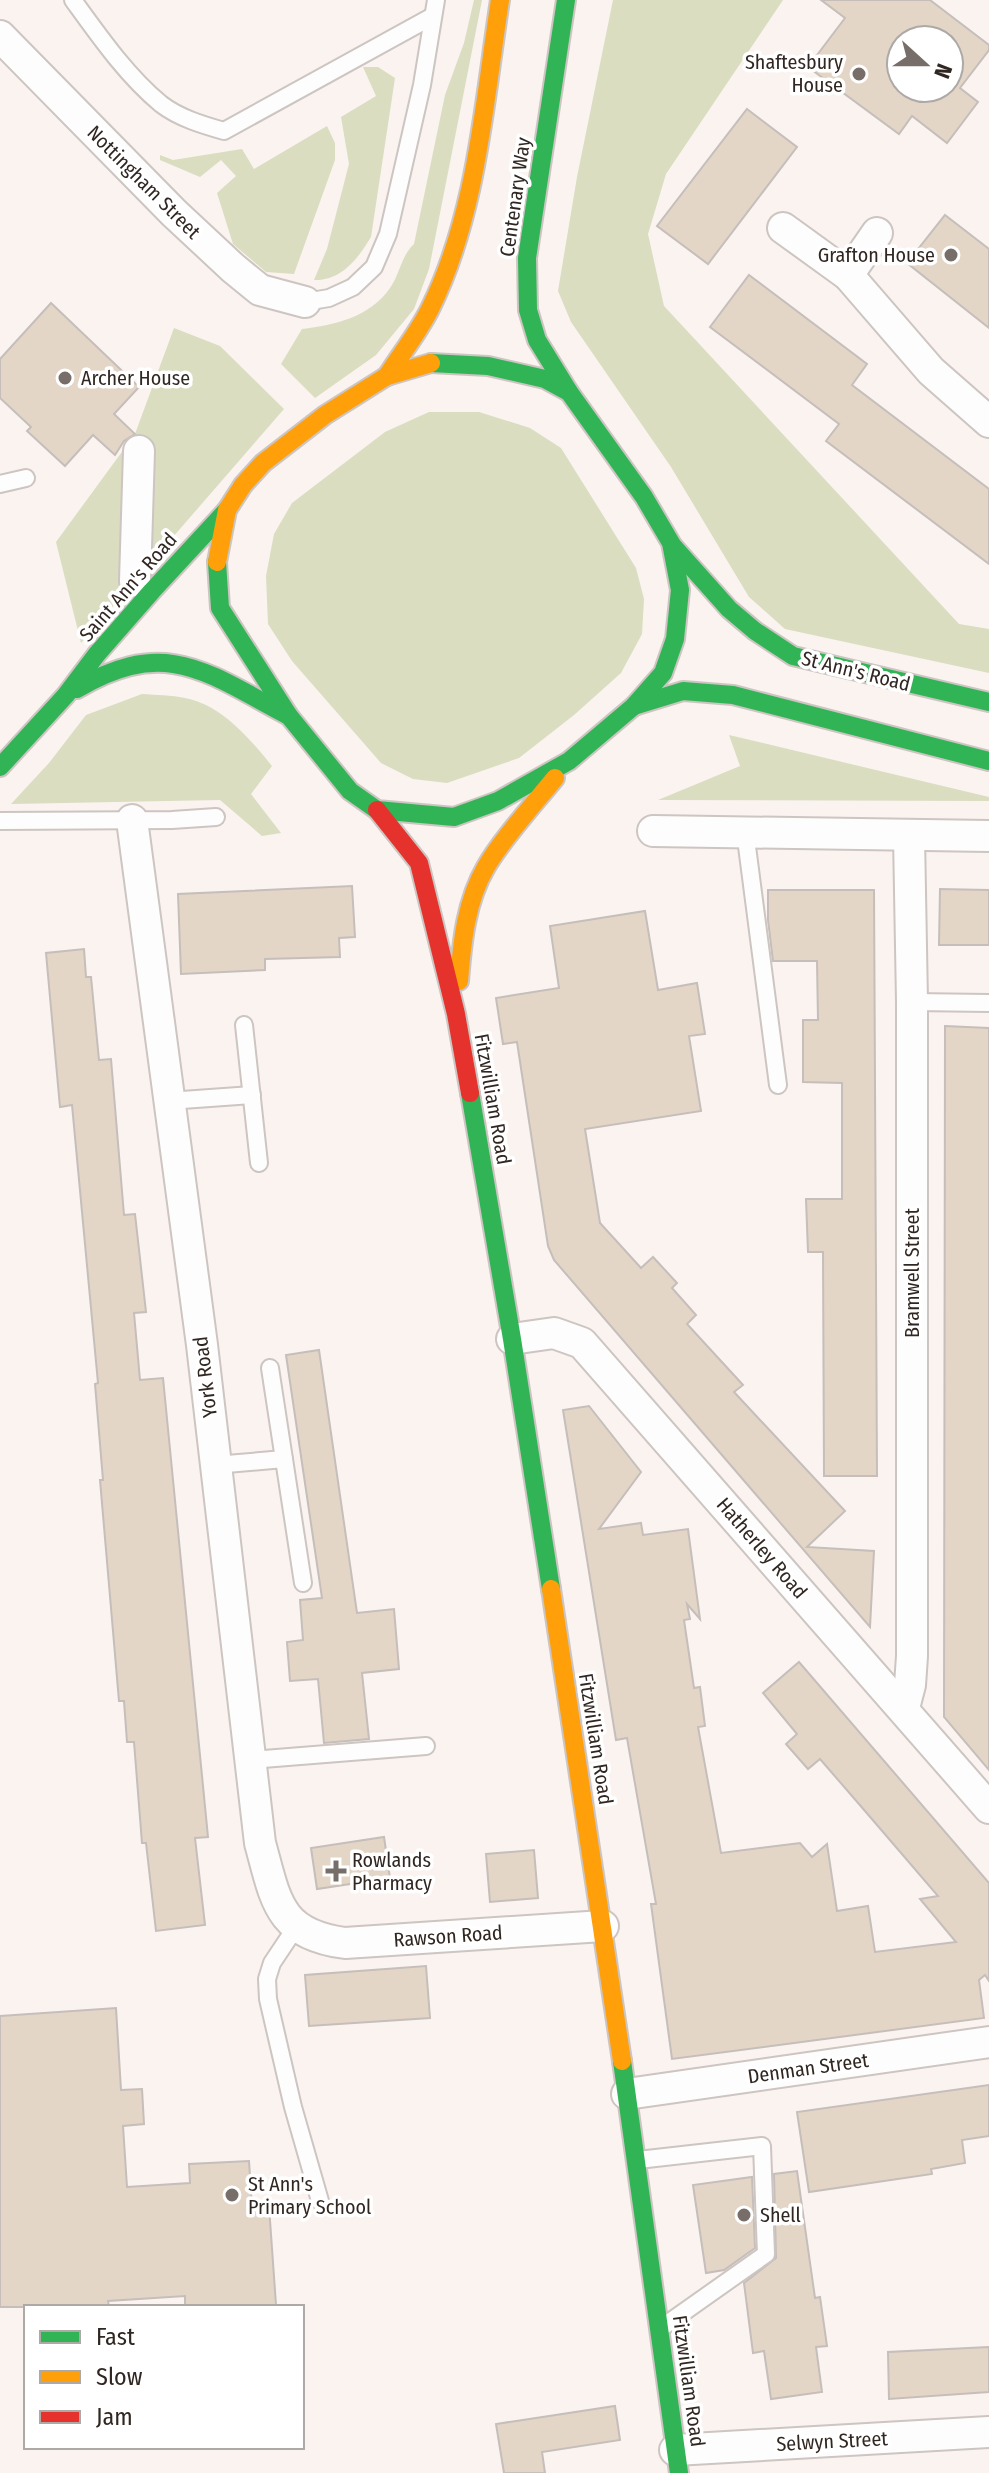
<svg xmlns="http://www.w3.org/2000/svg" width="989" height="2473" viewBox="0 0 989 2473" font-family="'Fira Sans Condensed',sans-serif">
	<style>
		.green { fill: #daddc0 }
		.building { fill: #e4d6c7; stroke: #c5beba; stroke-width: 2; fill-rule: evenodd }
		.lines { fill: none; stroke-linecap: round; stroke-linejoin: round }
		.lane-casing { stroke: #ccc5c1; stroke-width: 20 }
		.street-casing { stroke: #ccc5c1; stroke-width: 34 }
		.fast-casing { stroke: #ccc5c1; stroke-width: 22 }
		.slow-casing { stroke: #ccc5c1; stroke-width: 22 }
		.jam-casing { stroke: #ccc5c1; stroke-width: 22 }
		.lane { stroke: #fefdfd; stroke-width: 16 }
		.street { stroke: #fefdfd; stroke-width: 30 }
		.fast { stroke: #30b455; stroke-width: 18 }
		.slow { stroke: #ff9f0a; stroke-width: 18 }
		.jam { stroke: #e5322d; stroke-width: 18 }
		.poi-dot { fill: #776e6a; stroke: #fff; stroke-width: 3 }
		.labels { text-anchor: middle; stroke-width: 7; stroke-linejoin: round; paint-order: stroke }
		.poi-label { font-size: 20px; fill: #312722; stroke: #fff; text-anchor: start }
		.street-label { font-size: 20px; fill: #312722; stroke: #fff }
	</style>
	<rect width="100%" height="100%" fill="#faf3f0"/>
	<g class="green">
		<path d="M474,0H482L429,269L414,309L376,355L315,398L281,364L302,329C335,325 370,317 390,288C400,274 401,256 414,244L445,95L464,43Z"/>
		<path d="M613,0H783L666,174L648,234L664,306L959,624L989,629V673L785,629L749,597L671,467L571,322L558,291L577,177Z"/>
		<path d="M378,67L395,78L371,237C358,258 342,281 314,280L327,249L349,164L341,117L376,96L363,67Z"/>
		<path d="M327,126L335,143V160L294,274L266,272L233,244L217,193L236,176L221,160L200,177L160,160V155L173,160L242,149L254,169Z"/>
		<path d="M174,328L220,346L284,409L81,643L56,542L135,434Z"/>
		<path d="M429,412H479L530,428L561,448L636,568L644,599L642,634L621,673L574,715L519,758L447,783L413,779L381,763L292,661L268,624L266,576L274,534L292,503L385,432Z"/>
		<path d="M142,694C156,695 171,695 185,698C222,705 250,739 272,766L251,794L281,833L262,836L220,800L11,804L49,763L86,715Z"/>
		<path d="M729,735L989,797V801L658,800L740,766Z"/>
	</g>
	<g class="building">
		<path d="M821,0H930L989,45V50L960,88L978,102L947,143L912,116L899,134L808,67L845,18ZM901,40H949V88H901Z"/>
		<path d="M747,109L797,147L708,264L657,226Z"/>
		<path d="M945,215L989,249V328L907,263Z"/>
		<path d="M749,275L867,364L852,385L989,489V564L826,441L839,424L710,327Z"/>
		<path d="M51,303L139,387L114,414L135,434L124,441L115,455L93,435L65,466L27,431L31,427L0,398V359Z"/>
		<path d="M352,886L355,937L339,938L340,957L265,959V970L181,974L178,894Z"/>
		<path d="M940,889L989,890V945H939Z"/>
		<path d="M768,890H874L877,1476H824L823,1252H808L806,1199H842V1083L803,1082V1020H818L817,961H773L768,920Z"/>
		<path d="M645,911L658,990L697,983L705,1034L689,1036L701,1111L585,1129L600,1223L641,1268L653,1257L677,1283L672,1288L696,1315L687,1324L743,1385L734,1392L845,1511L807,1547L874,1551L870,1627L554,1260L548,1246L517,1042L503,1044L496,998L559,988L550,926Z"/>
		<path d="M84,949L86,977H91L99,1060L111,1059L124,1215L135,1214L146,1312L134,1313L140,1380L163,1378L208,1837L195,1838L205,1925L156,1931L146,1843H142L134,1742H127L124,1701H119L100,1480H103L95,1384L98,1383L72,1105L60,1107L46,953Z"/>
		<path d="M945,1026L989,1028V1770L944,1717Z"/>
		<path d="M319,1350L357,1613L394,1609L399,1669L362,1673L369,1739L324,1743L318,1679L290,1681L287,1642L303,1640L300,1600L322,1598L286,1355Z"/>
		<path d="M589,1406L641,1472L599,1529L641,1523L643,1535L688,1529L700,1619L687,1604L690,1619L684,1620L694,1688L700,1687L705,1726L698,1727L721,1853L800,1843L812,1857L827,1844L837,1911L868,1906L875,1952L956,1942L920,1899L938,1896L865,1811L820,1759L808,1769L786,1744L797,1734L763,1693L799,1662L989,1883V1981L985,1975L979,1980L984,2018L672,2059L651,1904H656L627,1738L616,1740L563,1410Z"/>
		<path d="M384,1837L390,1878L317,1889L311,1848Z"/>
		<path d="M534,1850L538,1898L490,1902L486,1854Z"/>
		<path d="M426,1966L430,2018L309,2026L305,1975Z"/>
		<path d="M116,2008L121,2090L142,2089L144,2124L123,2126L127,2187L190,2183L189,2164L249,2161L252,2208L269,2206L276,2305L185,2307V2296L108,2301L109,2307H0V2016Z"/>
		<path d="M989,2085V2136L962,2140L965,2163L931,2169L932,2174L809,2192L797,2112Z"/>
		<path d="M797,2171L815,2298L820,2297L827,2346L816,2347L822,2392L771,2399L764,2351L753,2353L744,2283L776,2258L774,2174Z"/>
		<path d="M752,2177L755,2248L724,2270L706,2273L693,2185Z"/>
		<path d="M989,2347V2392L889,2399L888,2352Z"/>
		<path d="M615,2406L620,2440L542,2452L545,2473H504L496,2424Z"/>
	</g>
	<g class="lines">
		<g class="lane-casing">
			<g id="lane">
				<path d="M73,0C99,36 127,76 161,104C179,118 203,125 224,131L433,16"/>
				<path d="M305,302L329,298L353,287L374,267L388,234L422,85L436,0"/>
				<path d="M0,484L26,478"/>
				<path d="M0,821L172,820L216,817"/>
				<path d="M745,831L778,1085"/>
				<path d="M912,1002L989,1003"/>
				<path d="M244,1025L259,1163"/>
				<path d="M168,1101L252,1095"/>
				<path d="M270,1368L303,1583"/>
				<path d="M215,1465L284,1459"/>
				<path d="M251,1760L426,1746"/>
				<path d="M296,1927L272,1963L267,1979L268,1999L293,2107L320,2201"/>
				<path d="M638,2160L762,2146L766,2254L664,2326"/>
			</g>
		</g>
		<g class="street-casing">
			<g id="street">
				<path d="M0,36L174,213L233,268L260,290L305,302"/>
				<path d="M783,228L848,275L931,371L989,422"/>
				<path d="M848,275L877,233"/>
				<path d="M135,581L139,451"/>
				<path d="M132,820L202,1345L260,1843C276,1901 278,1934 345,1943L603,1926"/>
				<path d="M653,831L989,836"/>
				<path d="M512,1339L554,1333L582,1343L989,1808"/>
				<path d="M904,1708L910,1685L912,1656V1002L909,836"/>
				<path d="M627,2094L989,2042"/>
				<path d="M675,2450L989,2432"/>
			</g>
		</g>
		<g class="fast-casing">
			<g id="fast">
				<path d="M566,0L527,258L528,310L537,340L569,392"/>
				<path d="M672,545L729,609L755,631L793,656L989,702"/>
				<path d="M217,562L220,608L289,716L350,791L377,810L454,817L498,801L569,761L634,706L663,673L675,639L680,590L671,543L644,497L569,392L545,379L488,366L431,363"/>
				<path d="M77,689C167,636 207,673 289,716"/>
				<path d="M634,706L683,691L733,695L989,761"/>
				<path d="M0,767L66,695L97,654L152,591L227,510"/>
				<path d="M470,1093L512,1339L551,1589"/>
				<path d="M622,2061L679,2473"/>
			</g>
		</g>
		<g class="slow-casing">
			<g id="slow">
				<path d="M387,376C401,354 418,333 430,309C477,214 484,103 500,0"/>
				<path d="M217,562L227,510L243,485L263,463L325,415L387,376L431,363"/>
				<path d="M459,981C462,942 466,901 486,867C502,839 534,804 555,778"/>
				<path d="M551,1589L622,2061"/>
			</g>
		</g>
		<g class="jam-casing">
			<path id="jam" d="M377,810L419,863L456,1014L470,1093"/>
		</g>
		<use href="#lane" class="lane"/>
		<use href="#street" class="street"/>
		<use href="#fast" class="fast"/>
		<use href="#slow" class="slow"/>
		<use href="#jam" class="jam"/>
	</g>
	<g class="poi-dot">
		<circle cx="859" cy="74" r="8"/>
		<circle cx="951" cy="255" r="8"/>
		<circle cx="65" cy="378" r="8"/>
		<path d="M332 1859h8v8h8v8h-8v8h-8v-8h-8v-8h8z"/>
		<circle cx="232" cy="2195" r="8"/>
		<circle cx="744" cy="2215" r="8"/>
	</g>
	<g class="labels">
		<g class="poi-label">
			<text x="843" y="69" text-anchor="end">Shaftesbury<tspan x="843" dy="23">House</tspan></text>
			<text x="935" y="262" text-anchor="end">Grafton House</text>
			<text x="81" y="385">Archer House</text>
			<text x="352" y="1867">Rowlands<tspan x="352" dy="23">Pharmacy</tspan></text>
			<text x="248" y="2191">St Ann's<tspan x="248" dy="23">Primary School</tspan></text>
			<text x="760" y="2222">Shell</text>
		</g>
		<g class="street-label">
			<text transform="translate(144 182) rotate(45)" y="7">Nottingham Street</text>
			<text transform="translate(515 197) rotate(-82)" y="7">Centenary Way</text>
			<text transform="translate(128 587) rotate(-49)" y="7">Saint Ann's Road</text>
			<text transform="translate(856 671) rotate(14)" y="7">St Ann's Road</text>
			<text transform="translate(493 1099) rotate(80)" y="7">Fitzwilliam Road</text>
			<text transform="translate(912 1273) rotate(-90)" y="7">Bramwell Street</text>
			<text transform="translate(205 1377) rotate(-97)" y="7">York Road</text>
			<text transform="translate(762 1548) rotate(49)" y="7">Hatherley Road</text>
			<text transform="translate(596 1739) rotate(81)" y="7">Fitzwilliam Road</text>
			<text transform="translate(448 1936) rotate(-4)" y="7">Rawson Road</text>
			<text transform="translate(808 2068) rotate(-8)" y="7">Denman Street</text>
			<text transform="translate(689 2381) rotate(82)" y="7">Fitzwilliam Road</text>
			<text transform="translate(832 2441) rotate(-3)" y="7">Selwyn Street</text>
		</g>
	</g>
	<rect x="24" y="2305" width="280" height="144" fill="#ffffff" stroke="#ada9a7" stroke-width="2"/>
	<rect x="40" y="2331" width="40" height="12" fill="#30b455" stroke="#ada9a7" stroke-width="2"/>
	<text x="96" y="2345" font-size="24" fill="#312722">Fast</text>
	<rect x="40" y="2371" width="40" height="12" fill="#ff9f0a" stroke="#ada9a7" stroke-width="2"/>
	<text x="96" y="2385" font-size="24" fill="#312722">Slow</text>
	<rect x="40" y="2411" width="40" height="12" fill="#e5322d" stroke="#ada9a7" stroke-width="2"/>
	<text x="96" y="2425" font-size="24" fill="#312722">Jam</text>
	<g transform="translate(925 64) rotate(111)"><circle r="38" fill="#ffffff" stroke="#ada9a7" stroke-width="2"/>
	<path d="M0-6L14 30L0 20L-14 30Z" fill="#776e6a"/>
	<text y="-12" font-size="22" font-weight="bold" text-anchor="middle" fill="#312722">N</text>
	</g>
</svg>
